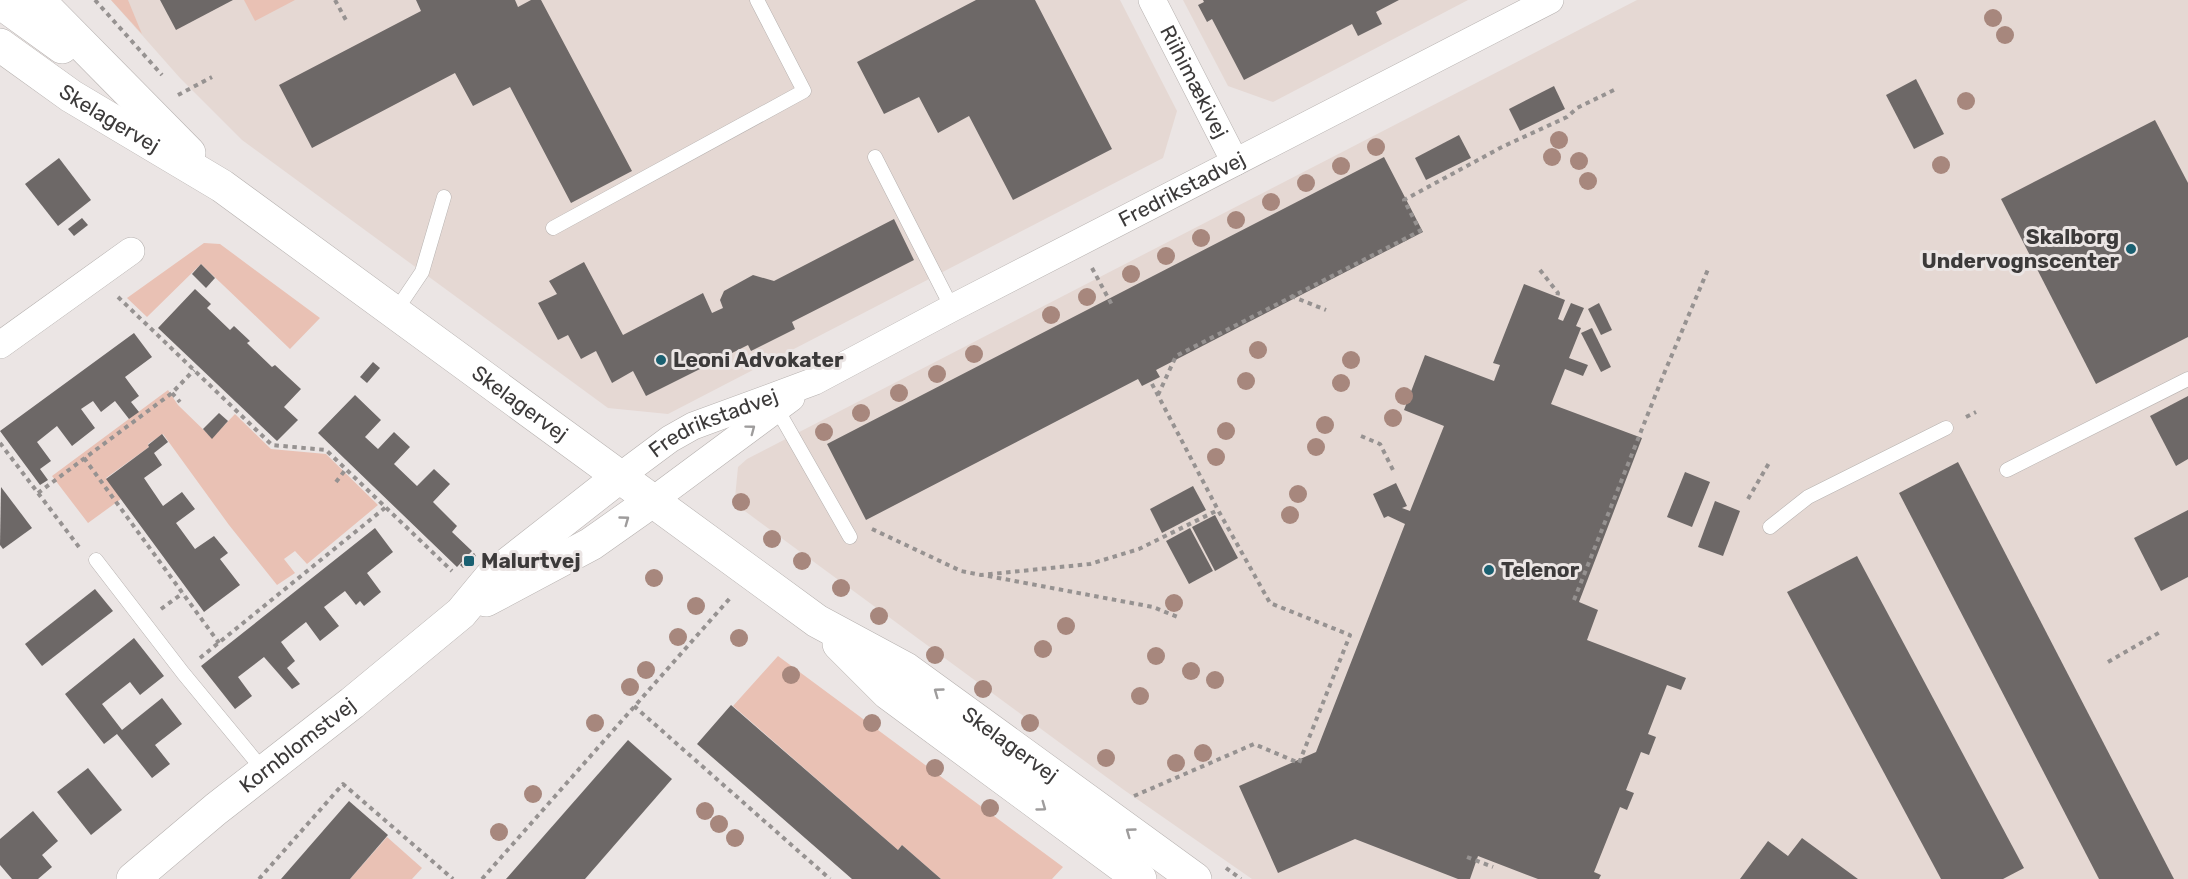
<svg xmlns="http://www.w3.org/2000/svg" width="2188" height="879" viewBox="0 0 2188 879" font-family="Rubik,sans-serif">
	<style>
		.built { fill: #e5d8d3 }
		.green { fill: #e9c1b4 }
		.building { fill: #6d6867 }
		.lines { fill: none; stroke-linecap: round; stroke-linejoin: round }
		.service-casing { stroke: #b6b1af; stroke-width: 15 }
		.minor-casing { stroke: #b6b1af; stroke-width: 28 }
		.tertiary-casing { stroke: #b6b1af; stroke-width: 34 }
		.path { stroke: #969291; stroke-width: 4; stroke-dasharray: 4.5 4.5; stroke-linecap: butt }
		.service { stroke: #fff; stroke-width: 14 }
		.minor { stroke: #fff; stroke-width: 27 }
		.tertiary { stroke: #fff; stroke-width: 33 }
		.tree { fill: #a7877d }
		.oneway { stroke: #9e9c9c }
		.poi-dot { fill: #1a6071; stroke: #ebe5e4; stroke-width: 2 }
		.labels { text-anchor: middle; stroke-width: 6; stroke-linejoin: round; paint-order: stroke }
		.street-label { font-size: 21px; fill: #3c3a3a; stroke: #ebe5e4 }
		.poi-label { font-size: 21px; font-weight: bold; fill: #3c3a3a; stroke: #ebe5e4; text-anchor: start }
	</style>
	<rect width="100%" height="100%" fill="#ebe5e4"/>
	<g class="built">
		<path d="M111,0H1120L1177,111L1163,158L668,414L608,408L242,140L180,78Z"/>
		<path d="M1183,0H1468L1273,102L1228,86Z"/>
		<path d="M1637,0H2188V879H1252L1124,790L738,506L735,498L738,467L747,459Z"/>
	</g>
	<g class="green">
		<path d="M111,0H128L142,34Z"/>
		<path d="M244,0H295L255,21Z"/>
		<path d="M204,243L220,244L320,318L290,349L201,264L147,317L127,298Z"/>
		<path d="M168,390L178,405L212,438L235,414L271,449L326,454L378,505L307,564L295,551L284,559L295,573L277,585L229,525L163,434L148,444L149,447L106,478L121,499L88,523L52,476Z"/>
		<path d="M778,656L1063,867L1052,879H941L902,845L898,850L733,706Z"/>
		<path d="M387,837L422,868L412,879H350Z"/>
	</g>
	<g class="building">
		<path d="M160,0H233L176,30Z"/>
		<path d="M416,0H515L518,7L531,0H541L632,171L571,203L510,87L473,106L455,73L312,148L279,85L421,11Z"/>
		<path d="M976,0H1035L1112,149L1013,200L969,116L938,133L919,97L884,114L857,62Z"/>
		<path d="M1203,0H1399L1376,12L1382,24L1358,36L1352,24L1244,80L1212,19L1207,22L1198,5L1204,2Z"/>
		<path d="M1916,79L1944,134L1914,149L1886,95Z"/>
		<path d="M1554,86L1565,109L1520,131L1509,109Z"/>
		<path d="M2155,120L2188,183V337L2096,384L2001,199Z"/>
		<path d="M1459,135L1471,158L1426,180L1415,158Z"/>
		<path d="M1384,157L1423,232L1156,370L1160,377L1142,386L1138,379L866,520L827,444Z"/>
		<path d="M59,158L91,200L58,226L25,184Z"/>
		<path d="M82,218L88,225L74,236L68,229Z"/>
		<path d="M894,219L914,260L792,322L795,329L751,351L748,345L646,396L633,371L612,383L596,351L581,359L568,335L558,340L538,303L557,294L549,281L584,262L623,335L703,293L712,313L723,308L720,300L724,291L753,275L774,281Z"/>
		<path d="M201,264L215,278L206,288L192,274Z"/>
		<path d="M1524,284L1565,300L1558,319L1563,321L1571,303L1584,308L1576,326L1581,328L1569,358L1588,365L1583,376L1565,369L1551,404L1642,438L1579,602L1598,610L1587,640L1686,678L1681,690L1667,685L1648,734L1656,737L1649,755L1641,752L1626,790L1634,793L1627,810L1620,807L1594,872L1601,875L1599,879H1538L1478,856L1470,879H1458L1355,839L1278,873L1239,786L1316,752L1405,524L1388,516L1384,518L1373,494L1396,483L1407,506L1402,508L1410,511L1444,426L1404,410L1425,355L1494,381L1500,365L1493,363Z"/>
		<path d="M195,289L211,304L207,308L230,330L234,326L250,341L247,343L272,367L275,365L301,389L284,407L298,420L277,441L158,328Z"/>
		<path d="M1599,303L1612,330L1601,335L1588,309Z"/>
		<path d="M1592,328L1611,367L1601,372L1581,333Z"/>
		<path d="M134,333L152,357L125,377L139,396L131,402L139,412L129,419L115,401L101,412L93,401L81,409L95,428L72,446L57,426L37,442L51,461L40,469L48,480L40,485L0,431Z"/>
		<path d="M373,362L380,368L367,383L360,377Z"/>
		<path d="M355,395L381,420L365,437L378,449L394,432L410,447L394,464L417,486L434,469L450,484L433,502L457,526L452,532L472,551L457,567L318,433Z"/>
		<path d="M2188,396V459L2176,466L2150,416Z"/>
		<path d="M219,413L228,421L212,439L203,429Z"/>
		<path d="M162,434L168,442L154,453L162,465L144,478L163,506L182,492L195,509L176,523L195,549L214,536L228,553L220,559L240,585L204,612L106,479L149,447L148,445Z"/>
		<path d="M1958,462L2174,879H2099L1899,493Z"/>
		<path d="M1685,472L1710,482L1692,527L1667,517Z"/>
		<path d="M1193,486L1206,510L1162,533L1150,509Z"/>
		<path d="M1,487L32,528L3,549L0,545Z"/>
		<path d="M1715,501L1740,511L1723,556L1698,547Z"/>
		<path d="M2188,510V577L2161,591L2134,538Z"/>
		<path d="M1215,515L1238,558L1215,571L1192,527Z"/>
		<path d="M375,528L393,552L367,573L381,592L364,606L360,601L356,605L345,591L324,607L339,626L320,641L306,622L281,642L295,661L287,668L300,684L292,689L264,657L238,677L252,696L235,709L201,666Z"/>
		<path d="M1190,528L1213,571L1189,584L1166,541Z"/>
		<path d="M474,553L476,556L463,568L460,565Z"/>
		<path d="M1857,556L2024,868L2003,879H1941L1787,592Z"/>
		<path d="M95,589L113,611L42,666L25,644Z"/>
		<path d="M134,638L164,676L140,695L130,682L102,704L122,730L162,698L182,724L155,745L170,764L152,778L117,734L104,744L65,694Z"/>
		<path d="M731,705L898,850L902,845L941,879H852L697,744Z"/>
		<path d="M628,740L672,779L585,879H506Z"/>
		<path d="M88,768L122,810L91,835L57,792Z"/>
		<path d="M349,801L388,835L350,879H281Z"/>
		<path d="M33,811L58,841L42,855L52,867L38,879H12L0,865V839Z"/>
		<path d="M1802,838L1858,879H1740L1768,841L1788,856Z"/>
	</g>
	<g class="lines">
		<g class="service-casing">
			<g id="service">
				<path d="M875,157L952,308"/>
				<path d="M553,228L804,91L757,0"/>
				<path d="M395,312L422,272L444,197"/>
				<path d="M777,409L850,537"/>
				<path d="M2007,470L2188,379"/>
				<path d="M1770,527L1808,497L1946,428"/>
				<path d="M96,560L183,673L264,771"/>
			</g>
		</g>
		<g class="minor-casing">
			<g id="minor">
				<path id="s1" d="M1152,0L1235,162"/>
				<path d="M0,345L131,251"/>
				<path id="s2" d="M619,477L670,439L693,426L815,381L952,308L1550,0"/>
				<path d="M652,501L791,398"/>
			</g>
		</g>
		<g class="tertiary-casing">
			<g id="tertiary">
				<path d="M38,0L189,153"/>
				<path d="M0,2L62,47"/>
				<path id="s3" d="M0,45L71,96L222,186L817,621L906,669L1195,879"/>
				<path d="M486,600L591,544L652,501"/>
				<path d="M839,644L888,693L1140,879"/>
				<path id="s4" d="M133,879L216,809L352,703L461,613L490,578L619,477"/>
			</g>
		</g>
		<g class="path">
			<path d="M95,0L162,75"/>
			<path d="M335,0L347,22"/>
			<path d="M178,95L212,77"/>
			<path d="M1092,268L1112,305"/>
			<path d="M1540,270L1558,293L1557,297"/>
			<path d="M1291,296L1326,310"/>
			<path d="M118,297L272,445L326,450L452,571"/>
			<path d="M172,393L180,402"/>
			<path d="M1158,395L1176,356L1420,231L1404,200L1502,147L1567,117L1577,108L1614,90"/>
			<path d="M1966,417L1976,412"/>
			<path d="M1361,436L1380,444L1393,470"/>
			<path d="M0,443L79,547"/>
			<path d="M84,458L219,643"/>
			<path d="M336,482L346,469"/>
			<path d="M38,493L172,393L194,370"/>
			<path d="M1748,499L1769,463"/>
			<path d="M872,529L961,571L981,575L1090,564L1139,549L1218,510"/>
			<path d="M988,576L1153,607L1180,618"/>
			<path d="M1574,600L1663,376L1709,267"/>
			<path d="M161,609L183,593"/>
			<path d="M200,658L386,507"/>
			<path d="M2108,662L2162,631"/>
			<path d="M634,706L830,879"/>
			<path d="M1134,796L1254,744L1299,763L1350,635L1270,603L1218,510L1151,382"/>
			<path d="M1467,857L1493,867"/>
			<path d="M1226,868L1241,879"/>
			<path d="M259,879L343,784L453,879"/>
			<path d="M482,879L731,597"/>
		</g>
		<use href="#service" class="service"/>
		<use href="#minor" class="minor"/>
		<use href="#tertiary" class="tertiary"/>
	</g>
	<g class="tree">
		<circle cx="1993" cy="18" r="9"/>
		<circle cx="2005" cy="35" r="9"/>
		<circle cx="1966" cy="101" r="9"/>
		<circle cx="1559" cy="140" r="9"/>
		<circle cx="1376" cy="147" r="9"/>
		<circle cx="1552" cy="157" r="9"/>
		<circle cx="1579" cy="161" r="9"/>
		<circle cx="1941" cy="165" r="9"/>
		<circle cx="1341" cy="166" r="9"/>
		<circle cx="1588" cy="181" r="9"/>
		<circle cx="1306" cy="183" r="9"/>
		<circle cx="1271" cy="202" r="9"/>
		<circle cx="1236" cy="220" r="9"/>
		<circle cx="1201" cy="238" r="9"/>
		<circle cx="1166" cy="256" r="9"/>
		<circle cx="1131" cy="274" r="9"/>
		<circle cx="1087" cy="297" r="9"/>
		<circle cx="1051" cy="315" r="9"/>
		<circle cx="1258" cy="350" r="9"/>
		<circle cx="974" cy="354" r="9"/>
		<circle cx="1351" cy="360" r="9"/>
		<circle cx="937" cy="374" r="9"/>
		<circle cx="1246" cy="381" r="9"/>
		<circle cx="1341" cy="383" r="9"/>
		<circle cx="899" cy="393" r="9"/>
		<circle cx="1404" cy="396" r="9"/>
		<circle cx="861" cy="413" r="9"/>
		<circle cx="1393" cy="418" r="9"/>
		<circle cx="1325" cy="425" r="9"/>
		<circle cx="1226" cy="431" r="9"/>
		<circle cx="824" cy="432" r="9"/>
		<circle cx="1316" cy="447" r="9"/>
		<circle cx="1216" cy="457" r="9"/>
		<circle cx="1298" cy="494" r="9"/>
		<circle cx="741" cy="502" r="9"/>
		<circle cx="1290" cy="515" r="9"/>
		<circle cx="772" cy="539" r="9"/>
		<circle cx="802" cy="561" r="9"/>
		<circle cx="654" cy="578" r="9"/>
		<circle cx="841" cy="588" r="9"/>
		<circle cx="1174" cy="603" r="9"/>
		<circle cx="696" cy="606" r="9"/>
		<circle cx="879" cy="616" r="9"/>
		<circle cx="1066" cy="626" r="9"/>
		<circle cx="678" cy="637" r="9"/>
		<circle cx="739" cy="638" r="9"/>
		<circle cx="1043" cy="649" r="9"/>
		<circle cx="935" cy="655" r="9"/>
		<circle cx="1156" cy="656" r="9"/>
		<circle cx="646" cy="670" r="9"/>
		<circle cx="1191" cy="671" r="9"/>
		<circle cx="791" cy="675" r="9"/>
		<circle cx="1215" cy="680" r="9"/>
		<circle cx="630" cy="687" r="9"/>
		<circle cx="983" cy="689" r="9"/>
		<circle cx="1140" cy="696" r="9"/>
		<circle cx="595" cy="723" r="9"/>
		<circle cx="872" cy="723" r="9"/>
		<circle cx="1030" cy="723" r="9"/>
		<circle cx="1203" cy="753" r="9"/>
		<circle cx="1106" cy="758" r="9"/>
		<circle cx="1176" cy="763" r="9"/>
		<circle cx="935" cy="768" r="9"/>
		<circle cx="533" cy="794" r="9"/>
		<circle cx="990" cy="808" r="9"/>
		<circle cx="705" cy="811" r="9"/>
		<circle cx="719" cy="824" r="9"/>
		<circle cx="499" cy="832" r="9"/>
		<circle cx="735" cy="838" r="9"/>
	</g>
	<defs><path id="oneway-chevron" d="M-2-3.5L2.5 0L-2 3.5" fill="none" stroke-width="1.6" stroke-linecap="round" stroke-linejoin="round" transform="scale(1.5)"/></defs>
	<g class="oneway">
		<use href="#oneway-chevron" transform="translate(751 429) rotate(-37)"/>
		<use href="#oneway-chevron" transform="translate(625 520) rotate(-36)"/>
		<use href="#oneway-chevron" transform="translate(938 692) rotate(-144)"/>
		<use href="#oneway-chevron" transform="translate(1042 807) rotate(36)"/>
		<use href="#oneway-chevron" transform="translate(1130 832) rotate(-144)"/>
	</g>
	<g class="poi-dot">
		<circle cx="2131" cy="249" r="6"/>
		<circle cx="661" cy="360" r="6"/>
		<rect x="463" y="555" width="12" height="12" rx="3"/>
		<circle cx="1489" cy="570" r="6"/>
	</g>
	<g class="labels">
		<g class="street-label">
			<text dy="7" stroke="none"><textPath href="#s1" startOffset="92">Riihimækivej</textPath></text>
			<text dy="7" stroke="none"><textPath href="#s3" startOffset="132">Skelagervej</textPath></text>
			<text dy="7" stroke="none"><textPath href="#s2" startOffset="634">Fredrikstadvej</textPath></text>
			<text dy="7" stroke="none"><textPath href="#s3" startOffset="632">Skelagervej</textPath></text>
			<text dy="7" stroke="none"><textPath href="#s2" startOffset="110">Fredrikstadvej</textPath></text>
			<text dy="7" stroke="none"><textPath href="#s3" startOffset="1230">Skelagervej</textPath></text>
			<text dy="7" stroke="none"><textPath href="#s4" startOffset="212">Kornblomstvej</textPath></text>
		</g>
		<g class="poi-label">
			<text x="2119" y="244" text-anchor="end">Skalborg<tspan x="2119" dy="24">Undervognscenter</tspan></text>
			<text x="673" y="367">Leoni Advokater</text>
			<text x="481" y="568">Malurtvej</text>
			<text x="1501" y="577">Telenor</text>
		</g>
	</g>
</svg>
